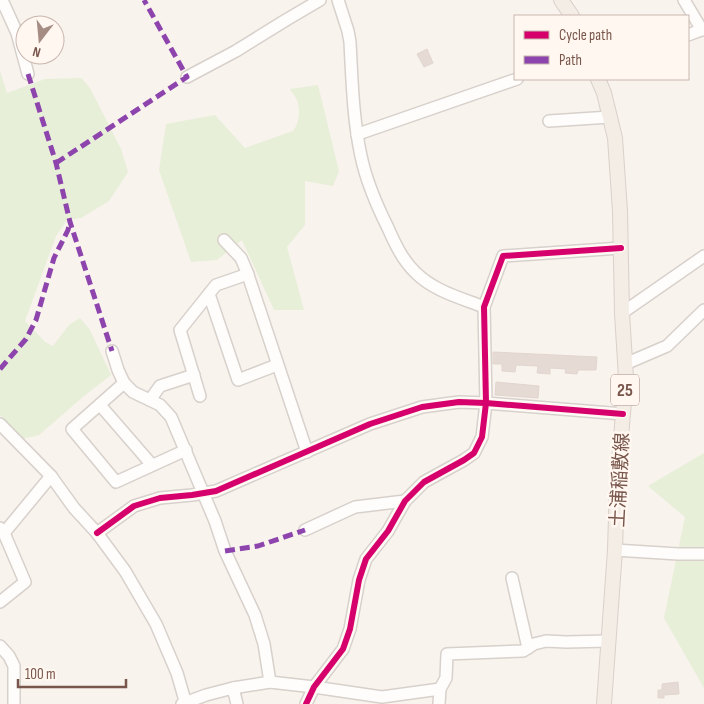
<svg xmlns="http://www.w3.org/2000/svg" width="704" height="704" viewBox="0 0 704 704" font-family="'Sofia Sans Condensed','Noto Sans JP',sans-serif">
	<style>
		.green { fill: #e7efd8 }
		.building { fill: #e5dad4; stroke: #e2d5cf }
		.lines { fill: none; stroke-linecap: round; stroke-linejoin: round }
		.minor-casing { stroke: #d8d0cb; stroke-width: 14 }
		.major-casing { stroke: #dacfca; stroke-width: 16 }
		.minor { stroke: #fefdfc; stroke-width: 11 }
		.major { stroke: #f3ede6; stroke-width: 14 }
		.quiet { stroke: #8e44ad; stroke-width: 5; stroke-dasharray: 10 5; stroke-linecap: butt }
		.cycleway-casing { stroke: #fff7f0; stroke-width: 9 }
		.cycleway { stroke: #d6006c; stroke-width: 6 }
		.labels { text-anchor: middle; stroke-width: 5; stroke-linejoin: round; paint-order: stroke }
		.shield { fill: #fff7f0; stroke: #a1867c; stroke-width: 1 }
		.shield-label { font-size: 18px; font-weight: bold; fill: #79564b }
		.street-label { font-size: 19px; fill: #79564b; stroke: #fff7f0 }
	</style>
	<rect width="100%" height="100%" fill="#f8f3ed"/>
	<g class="green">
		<path d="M0,71L7,93L45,79L81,78L90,88L121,149L128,172L109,201L81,218L67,220L56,236L25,321L45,342L53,346L69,325L80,318L90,330L111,375L84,396L39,435L22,439L0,415Z"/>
		<path d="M318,85L339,171L333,186L305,181V225L287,247L304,310H274L242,240L217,260L191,262L159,170L166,124L215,115L245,148L293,131C299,124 300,112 298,103C297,98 292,93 290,89Z"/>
		<path d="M704,453V688L664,618L685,517L648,486Z"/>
	</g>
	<g class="building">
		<path d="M427,49L433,63L424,67L417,54Z"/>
		<path d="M493,352L597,357L596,370H578L577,374L565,373L566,369L550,368V374L537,373L538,366L516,365L515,372L502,371V364H493Z"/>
		<path d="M496,382L539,386L538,398L495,395Z"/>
		<path d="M678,682L679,694L664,695V698H658V690H662V684Z"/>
	</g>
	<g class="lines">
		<g class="minor-casing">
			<g id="minor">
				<path d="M2,0L17,33L28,74"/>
				<path d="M338,0L348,31L350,42C352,80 353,119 361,156C366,180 377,206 388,228C395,244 403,261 416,273C434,291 461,298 484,307"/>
				<path d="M684,0L702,30"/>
				<path d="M688,35L704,29"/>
				<path d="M187,77L236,51L286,20L320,0"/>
				<path d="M549,121L610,117"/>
				<path d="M357,135L364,132L517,79"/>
				<path d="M224,240L241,258L247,272L307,452"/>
				<path d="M209,294L238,380L277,365"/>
				<path d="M622,313L704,256"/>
				<path d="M112,351L118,370L124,383L133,392L160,405L171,417L215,521L225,551L255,615L264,644L270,682"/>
				<path d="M625,364L667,346L704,310"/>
				<path d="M124,383L72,429L116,482L186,450"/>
				<path d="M200,396L180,330L216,285L248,274"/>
				<path d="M150,400L160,386L194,375"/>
				<path d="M100,405L152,465"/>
				<path d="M0,424L51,476L74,508L97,533L125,571L156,624L177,673L186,704"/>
				<path d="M0,528L4,533L25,582L0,602"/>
				<path d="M305,530L355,507L405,501"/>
				<path d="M4,533L51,476"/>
				<path d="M97,533L134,506L160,498L192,495L216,491L370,424L422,407L459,402L486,403L623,414"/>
				<path d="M615,550L678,554H704"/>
				<path d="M512,578L528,648"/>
				<path d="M0,646L9,656L14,666V704"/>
				<path d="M233,688L237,704"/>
				<path d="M182,704L206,695L233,688L270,682L314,687L382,697L440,689"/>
				<path d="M306,704L314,687L343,649L350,629L359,580L366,559L388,531L405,501L424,482L464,460L474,453L482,437L486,403L484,307L503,256L621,248"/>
				<path d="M439,704L440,689L446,678L447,654L523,651L534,644L546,641L566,642L608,641"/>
			</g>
		</g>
		<g class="major-casing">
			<g id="major">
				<path d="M561,0L572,16"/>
				<path d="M598,79L604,93L615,138L620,211L622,313L626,378L617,485L615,550L604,704"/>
			</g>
		</g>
		<use href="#minor" class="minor"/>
		<use href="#major" class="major"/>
		<g class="quiet">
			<path d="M28,74L56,163L70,222L112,351"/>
			<path d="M56,163L187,77L144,0"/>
			<path d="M0,369L26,339L36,320L54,258L68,230L70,222"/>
			<path d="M225,551L258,546L305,530"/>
		</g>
		<g class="cycleway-casing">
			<g id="cycleway">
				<path d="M97,533L134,506L160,498L192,495L216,491L370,424L422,407L459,402L486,403L623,414"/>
				<path d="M306,704L314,687L343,649L350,629L359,580L366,559L388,531L405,501L424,482L464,460L474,453L482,437L486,403L484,307L503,256L621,248"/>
			</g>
		</g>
		<use href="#cycleway" class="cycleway"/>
	</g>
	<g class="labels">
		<rect class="shield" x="611" y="374.5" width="28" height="31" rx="4"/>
		<g class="shield-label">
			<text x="625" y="396">25</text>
		</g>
		<g class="street-label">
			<text transform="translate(619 480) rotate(-87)" y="7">土浦稲敷線</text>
		</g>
	</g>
	<rect x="514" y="15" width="175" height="65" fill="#fff7f0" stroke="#c9b7ae"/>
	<rect x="524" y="31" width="25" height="8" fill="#d6006c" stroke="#c9b7ae"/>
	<text x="559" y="40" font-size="15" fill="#79564b">Cycle path</text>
	<rect x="524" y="56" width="25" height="8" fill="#8e44ad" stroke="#c9b7ae"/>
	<text x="559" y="65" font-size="15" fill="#79564b">Path</text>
	<g transform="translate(40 40) rotate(196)"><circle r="24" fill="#fff7f0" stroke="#c9b7ae"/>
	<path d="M0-4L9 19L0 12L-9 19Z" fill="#a58d84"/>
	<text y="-8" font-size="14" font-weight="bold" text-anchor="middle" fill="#79564b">N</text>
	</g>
	<path d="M18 679v8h108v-8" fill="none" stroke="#79564b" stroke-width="2.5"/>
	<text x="25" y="679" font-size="15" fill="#79564b" stroke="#fff7f0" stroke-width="4" paint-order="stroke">100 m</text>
</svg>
